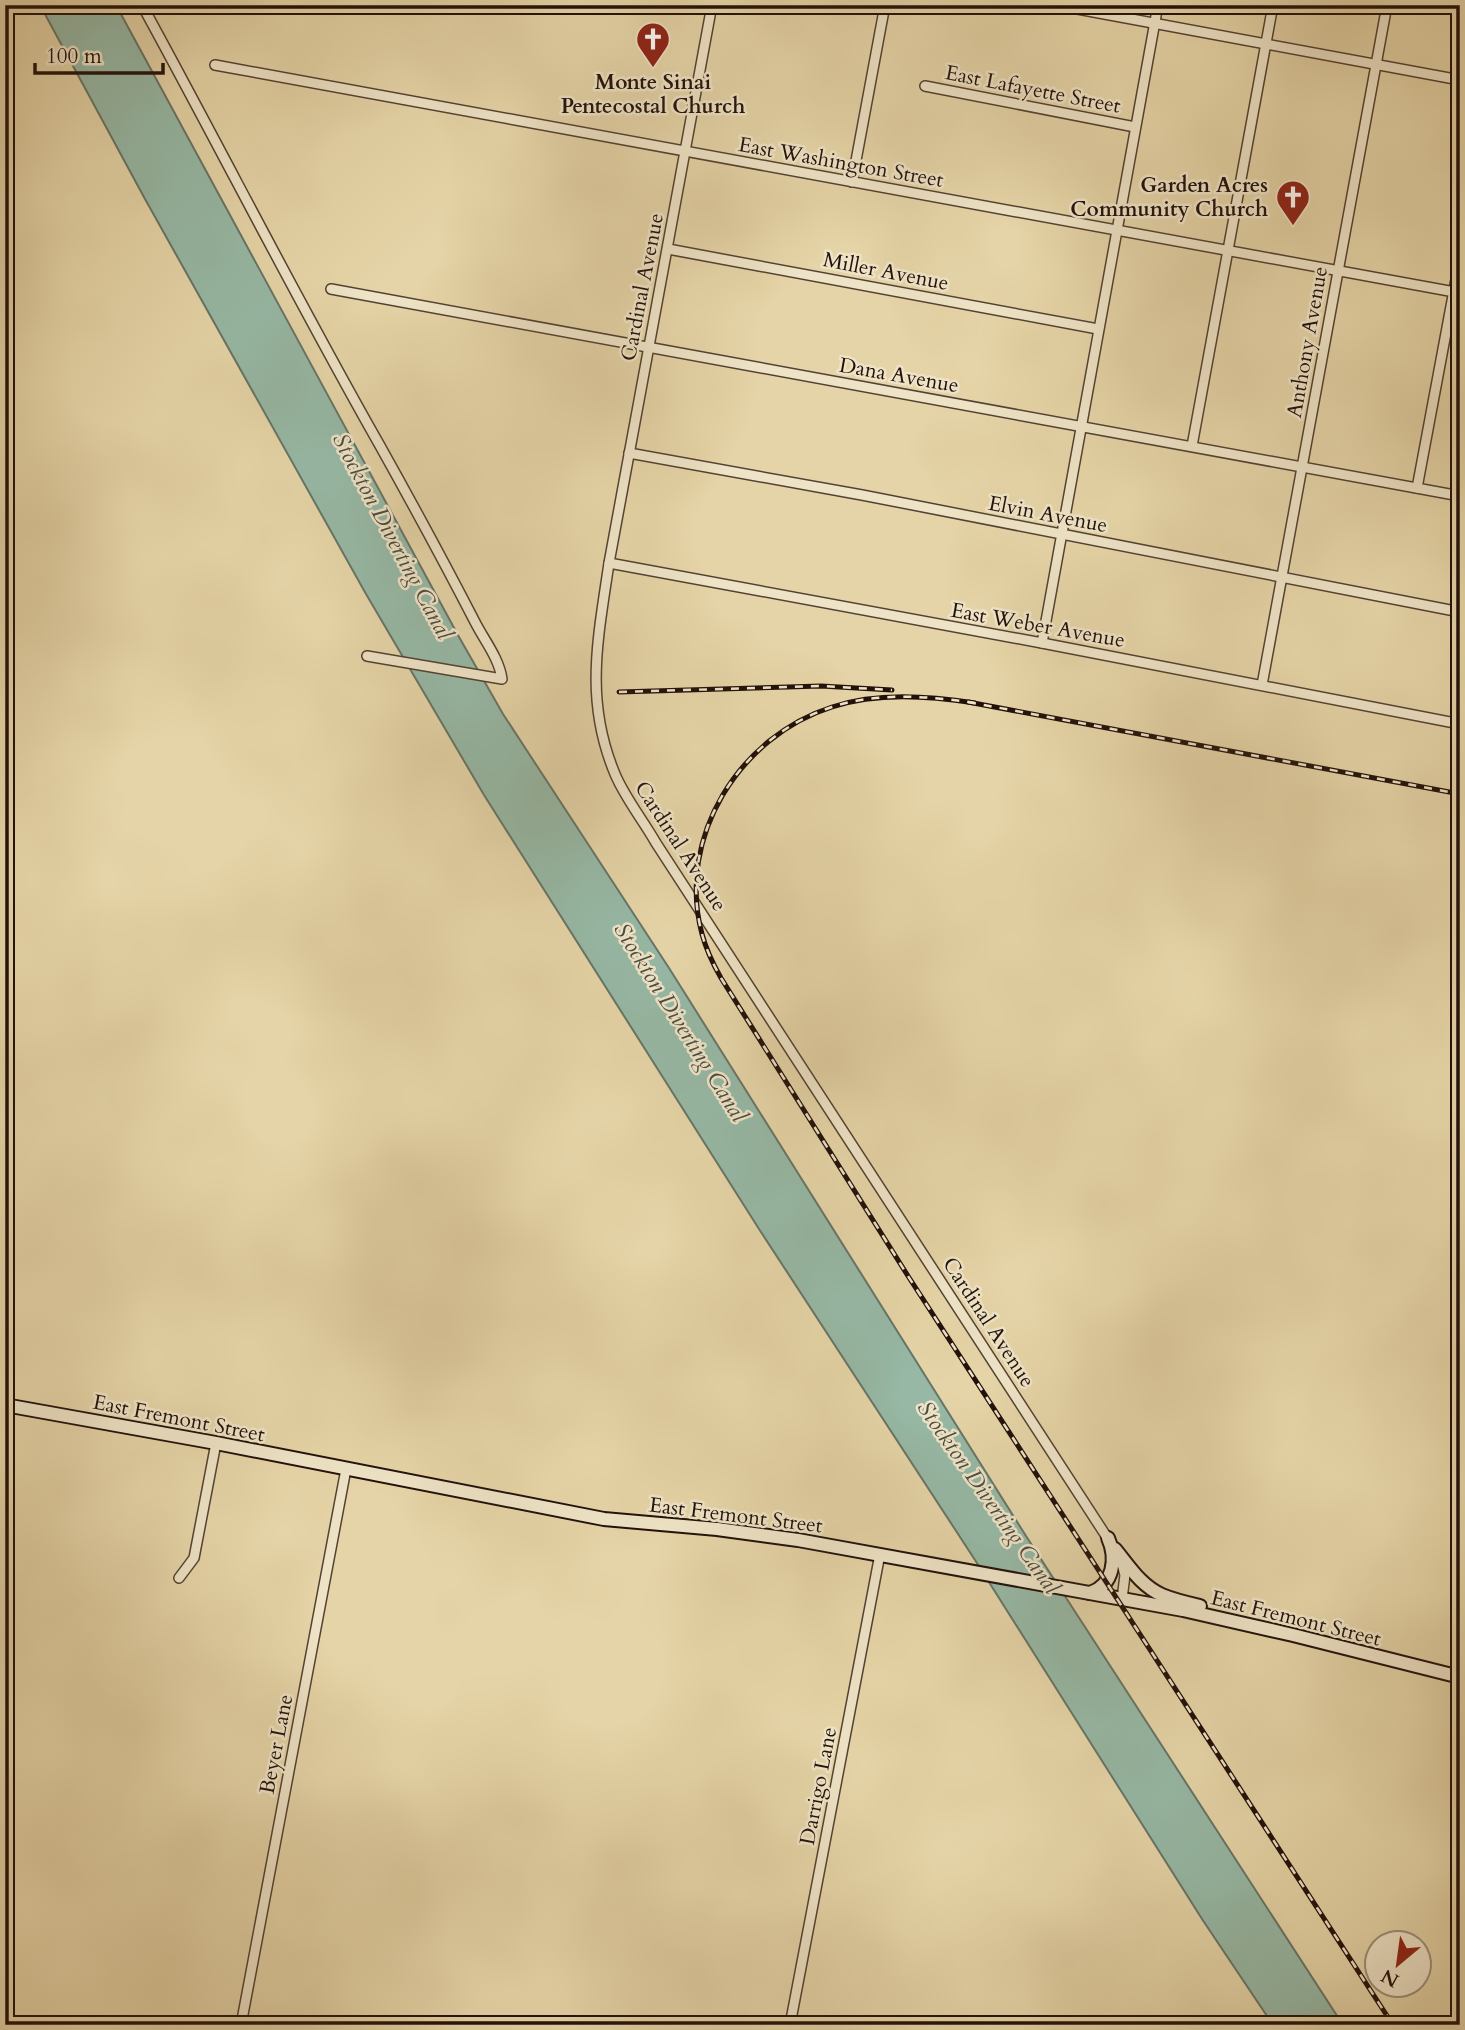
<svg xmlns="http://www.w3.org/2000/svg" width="1465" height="2030" viewBox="0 0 1465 2030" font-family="Cardo,serif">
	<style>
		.water { fill: #96b8a5; stroke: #687567; stroke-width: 2 }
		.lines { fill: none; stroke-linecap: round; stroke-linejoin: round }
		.street-casing { stroke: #534232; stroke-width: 12 }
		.secondary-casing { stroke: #22110b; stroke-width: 16 }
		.street { stroke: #eee3c6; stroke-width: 9 }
		.secondary { stroke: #eee3c6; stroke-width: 12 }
		.rail-casing { stroke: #22110b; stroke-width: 5 }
		.rail { stroke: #eee3c6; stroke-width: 2.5; stroke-dasharray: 8; stroke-linecap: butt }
		.labels { text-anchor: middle; stroke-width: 5; stroke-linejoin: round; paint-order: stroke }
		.poi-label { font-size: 21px; font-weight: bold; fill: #22110b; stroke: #eee3c6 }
		.street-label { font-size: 21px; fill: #22110b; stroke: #eee3c6 }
		.water-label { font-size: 23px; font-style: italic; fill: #4b4b41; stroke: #eee3c6 }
	</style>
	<rect width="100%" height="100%" fill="#e5d4a7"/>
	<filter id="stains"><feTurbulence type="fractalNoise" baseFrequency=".00286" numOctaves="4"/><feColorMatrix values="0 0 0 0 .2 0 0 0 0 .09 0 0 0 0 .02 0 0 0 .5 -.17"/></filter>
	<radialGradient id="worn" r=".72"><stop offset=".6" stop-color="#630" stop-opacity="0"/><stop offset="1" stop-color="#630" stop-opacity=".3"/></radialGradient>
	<path class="water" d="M40,5H116L459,637L503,714L669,968L1026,1536L1343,2025H1273L1202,1919L975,1560L759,1229L484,795L366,594L145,199Z"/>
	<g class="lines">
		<g class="street-casing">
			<g id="street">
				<path d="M142,5C222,151 297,300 379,444C412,503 444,562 475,622C484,640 499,658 502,679L367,656"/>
				<path d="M712,5L609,563C598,639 584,700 615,774C625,798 643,820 656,843L1110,1542"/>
				<path d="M1056,5L1460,80"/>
				<path d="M215,65L1460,293"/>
				<path d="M925,86L1135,127"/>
				<path d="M852,182L885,5"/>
				<path d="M668,249L1098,329"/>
				<path d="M331,289L1460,496"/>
				<path d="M1192,446L1273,5"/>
				<path d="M629,453L862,495L1460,612"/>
				<path d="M1417,488L1460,258"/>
				<path d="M609,563L1042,643L1460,724"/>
				<path d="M1042,643L1158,5"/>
				<path d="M1262,685L1387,5"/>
				<path d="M1121,1560L1125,1575L1122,1599"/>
				<path d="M179,1578L194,1558L216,1443"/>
				<path d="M241,2025L346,1469"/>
				<path d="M790,2025L880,1554"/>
			</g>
		</g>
		<g class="secondary-casing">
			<g id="secondary">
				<path d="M5,1405L216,1443L604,1519L717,1529L798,1540L1183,1610L1293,1635L1460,1677"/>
				<path d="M1115,1549C1129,1566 1141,1586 1162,1595C1174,1600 1187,1603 1200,1606"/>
				<path d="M1090,1593C1114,1585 1117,1558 1108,1538"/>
			</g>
		</g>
		<use href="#street" class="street"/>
		<use href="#secondary" class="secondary"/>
		<g class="rail-casing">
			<g id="rail">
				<path d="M619,692L821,686L892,690"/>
				<path d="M968,702L1460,794"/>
				<path d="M975,703C929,696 877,692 832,707C740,736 676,837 702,934C706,949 713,964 721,978L908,1276L1393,2025"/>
			</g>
		</g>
		<use href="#rail" class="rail"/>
	</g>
	<defs>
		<g id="church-pin" transform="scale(1.75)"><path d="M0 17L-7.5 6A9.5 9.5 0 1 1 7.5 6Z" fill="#8f2418" stroke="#eee3c6"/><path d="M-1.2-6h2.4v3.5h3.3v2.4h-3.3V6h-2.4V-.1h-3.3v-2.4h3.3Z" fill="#fff"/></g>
	</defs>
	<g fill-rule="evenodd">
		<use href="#church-pin" x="653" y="39"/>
		<use href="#church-pin" x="1293" y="197"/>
	</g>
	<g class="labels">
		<g class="poi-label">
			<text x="653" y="89">Monte Sinai<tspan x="653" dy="24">Pentecostal Church</tspan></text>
			<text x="1268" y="192" text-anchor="end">Garden Acres<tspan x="1268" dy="24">Community Church</tspan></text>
		</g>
		<g class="street-label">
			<text transform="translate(1033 89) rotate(11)" y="7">East Lafayette Street</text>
			<text transform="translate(841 162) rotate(10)" y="7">East Washington Street</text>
			<text transform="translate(886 271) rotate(11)" y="7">Miller Avenue</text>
			<text transform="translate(642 287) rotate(-79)" y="7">Cardinal Avenue</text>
			<text transform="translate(1307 342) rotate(-80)" y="7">Anthony Avenue</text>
			<text transform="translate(899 375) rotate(10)" y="7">Dana Avenue</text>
			<text transform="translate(1048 514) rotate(11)" y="7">Elvin Avenue</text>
			<text transform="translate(1038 625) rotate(10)" y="7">East Weber Avenue</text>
			<text transform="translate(681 846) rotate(57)" y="7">Cardinal Avenue</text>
			<text transform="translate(989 1322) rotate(57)" y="7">Cardinal Avenue</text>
			<text transform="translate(179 1418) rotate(11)" y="7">East Fremont Street</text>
			<text transform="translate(736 1515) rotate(7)" y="7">East Fremont Street</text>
			<text transform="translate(1296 1618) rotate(14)" y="7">East Fremont Street</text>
			<text transform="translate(276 1744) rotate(-79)" y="7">Beyer Lane</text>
			<text transform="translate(818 1786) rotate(-79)" y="7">Darrigo Lane</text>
		</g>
		<g class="water-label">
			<text transform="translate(393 536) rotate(62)" y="8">Stockton Diverting Canal</text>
			<text transform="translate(681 1022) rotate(58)" y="8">Stockton Diverting Canal</text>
			<text transform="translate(989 1497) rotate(55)" y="8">Stockton Diverting Canal</text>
		</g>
	</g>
	<rect width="1465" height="2030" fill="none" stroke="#e5d4a7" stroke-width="28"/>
	<rect x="7" y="7" width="1451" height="2016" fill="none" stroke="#22110b" stroke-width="3.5"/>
	<rect x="14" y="14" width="1437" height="2002" fill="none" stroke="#22110b" stroke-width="2"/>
	<g transform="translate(1398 1964) rotate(209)"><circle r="33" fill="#eee3c6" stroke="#9c8f7b" stroke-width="2"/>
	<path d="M0-5L12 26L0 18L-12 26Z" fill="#8f2418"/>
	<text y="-10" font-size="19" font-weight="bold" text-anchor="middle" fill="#22110b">N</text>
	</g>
	<path d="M35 63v10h128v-10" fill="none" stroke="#22110b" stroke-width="3.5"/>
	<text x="46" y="63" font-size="21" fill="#22110b" stroke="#eee3c6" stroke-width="5" paint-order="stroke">100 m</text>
	<rect width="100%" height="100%" filter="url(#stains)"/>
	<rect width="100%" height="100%" fill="url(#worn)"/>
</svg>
